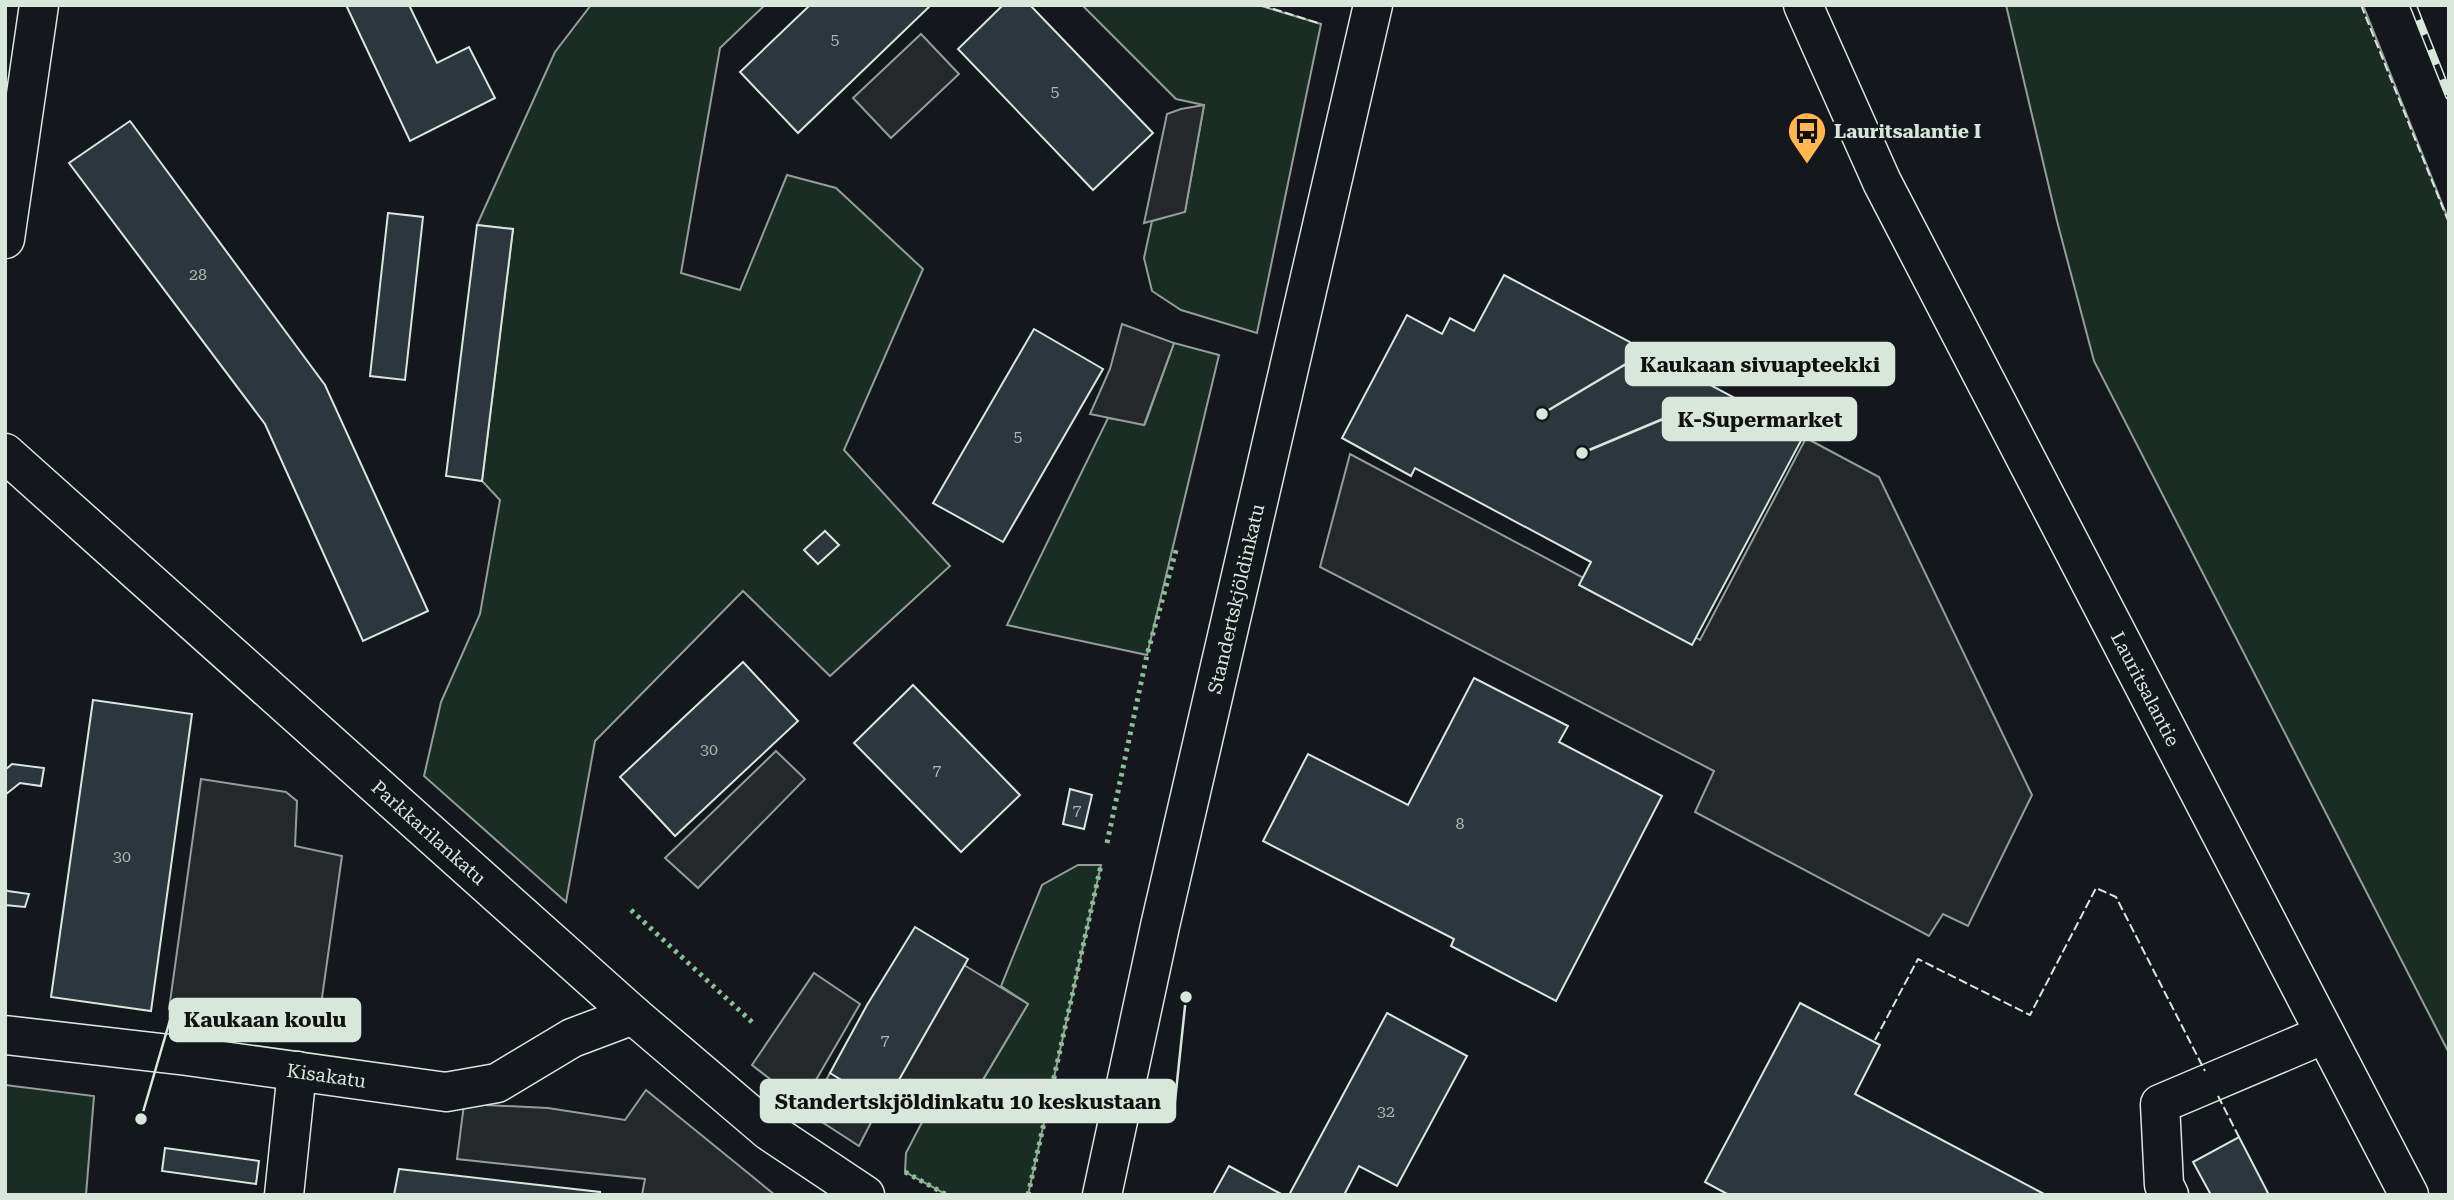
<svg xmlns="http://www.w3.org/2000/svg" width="2454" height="1200" viewBox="0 0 2454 1200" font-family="'Roboto Serif',serif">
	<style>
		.green { fill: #1a2d24; stroke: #939e99; stroke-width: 2 }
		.parking { fill: #24282b; stroke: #939e99; stroke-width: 2 }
		.building { fill: #2c363c; stroke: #d8e6dc; stroke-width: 2 }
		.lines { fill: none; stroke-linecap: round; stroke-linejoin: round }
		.minor-casing { stroke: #d8e6dc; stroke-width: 41 }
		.major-casing { stroke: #d8e6dc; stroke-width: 41 }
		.minor { stroke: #14181c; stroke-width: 38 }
		.major { stroke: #14181c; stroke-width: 38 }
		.rail-casing { stroke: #d8e6dc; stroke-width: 8 }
		.rail { stroke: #14181c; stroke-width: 5; stroke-dasharray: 16; stroke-linecap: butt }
		.hedge { stroke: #8ac095; stroke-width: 5; stroke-dasharray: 3.5 5; stroke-linecap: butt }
		.fence { stroke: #d8e6dc; stroke-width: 2; stroke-dasharray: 9 3.5; stroke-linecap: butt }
		.labels { text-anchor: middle; stroke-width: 5; stroke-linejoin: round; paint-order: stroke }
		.number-label { font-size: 16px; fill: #adbab4 }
		.poi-label { font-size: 19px; font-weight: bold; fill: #d8e6dc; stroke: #14181c; text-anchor: start }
		.street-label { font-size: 19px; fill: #d8e6dc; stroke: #14181c }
		.leader { fill: none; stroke: #d8e6dc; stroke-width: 2.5 }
		.callout-dot { fill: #d8e6dc; stroke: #14181c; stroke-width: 2.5 }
		.callout { fill: #d8e6dc; stroke: #d8e6dc; stroke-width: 2.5 }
		.callout-label { font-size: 21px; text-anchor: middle; font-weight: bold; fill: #111 }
	</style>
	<rect width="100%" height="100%" fill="#14181c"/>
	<g class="green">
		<path d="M591,5H765L720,48L681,273L740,290L787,175L836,188L923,269L844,450L950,566L830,676L743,591L595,741L566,902L424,776L441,702L480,614L500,500L482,481L513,229L477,225L555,52Z"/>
		<path d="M1082,5H1258L1321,24L1257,333L1181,310L1152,291L1144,258L1152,221L1185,211L1204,105L1176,99Z"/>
		<path d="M2006,5H2363L2449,221V1053L2094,361L2057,221Z"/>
		<path d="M1174,343L1219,355L1147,655L1007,625L1108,418L1145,424Z"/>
		<path d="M1078,865H1101L1028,1195H947L905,1172L906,1153L932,1103L959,1120L1028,1004L1001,986L1042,885Z"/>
		<path d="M5,1085L94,1096L86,1195H5Z"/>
	</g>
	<g class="parking">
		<path d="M921,34L959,74L891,138L853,98Z"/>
		<path d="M1204,105L1185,212L1144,223L1167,114L1181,109Z"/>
		<path d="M1122,324L1174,343L1144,425L1090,414L1110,369Z"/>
		<path d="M1806,438L1879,477L2032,795L1968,926L1943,914L1929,936L1695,812L1714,771L1320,567L1350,454L1700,640Z"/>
		<path d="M776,751L805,779L698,888L665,858Z"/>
		<path d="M201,779L286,792L297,801L295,846L342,856L318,1026L169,1009Z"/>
		<path d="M964,965L1028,1004L959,1120L897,1082Z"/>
		<path d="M814,973L860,1004L802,1104L752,1065Z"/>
		<path d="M830,1073L881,1103L859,1146L808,1113Z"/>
		<path d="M646,1090L775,1195H642L645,1179L457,1159L464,1104L548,1108L625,1120Z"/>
	</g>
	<g class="building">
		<path d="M346,5H409L437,63L469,47L495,98L410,141Z"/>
		<path d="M810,5H931L798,133L740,72Z"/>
		<path d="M1003,5H1030L1153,133L1093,190L958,49Z"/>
		<path d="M130,121L325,385L428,611L363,641L265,424L69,163Z"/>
		<path d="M388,213L423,217L405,380L370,376Z"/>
		<path d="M477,225L513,229L482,481L446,476Z"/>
		<path d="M1504,275L1804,435L1692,645L1579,585L1591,562L1415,468L1411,476L1342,438L1407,315L1442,334L1450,318L1474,331Z"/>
		<path d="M1034,329L1103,369L1003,542L933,503Z"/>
		<path d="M825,531L839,545L818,564L804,550Z"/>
		<path d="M743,662L798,721L675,836L620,777Z"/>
		<path d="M1474,678L1568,726L1559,742L1662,796L1556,1001L1451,946L1454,939L1263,841L1308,754L1408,805Z"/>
		<path d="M913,685L1020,795L961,852L854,743Z"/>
		<path d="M93,700L192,714L151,1011L51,997Z"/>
		<path d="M12,764L44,768L41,786L20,783L5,795V770Z"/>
		<path d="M1070,789L1092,795L1084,829L1063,824Z"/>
		<path d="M5,889L8,891L29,894L25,907L5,905Z"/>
		<path d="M915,927L968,959L884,1106L830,1073L867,1005Z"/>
		<path d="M1800,1003L1880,1045L1855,1094L2046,1195H1729L1705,1182Z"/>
		<path d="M1387,1013L1467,1056L1397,1186L1359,1166L1344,1195H1289Z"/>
		<path d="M2239,1137L2269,1195H2211L2193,1162Z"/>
		<path d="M165,1148L259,1161L256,1184L162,1171Z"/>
		<path d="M1229,1166L1283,1195H1213Z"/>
		<path d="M399,1169L600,1192V1195H394Z"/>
	</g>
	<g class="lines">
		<g class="minor-casing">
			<g id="minor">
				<path d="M5,239L39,5"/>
				<path id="s1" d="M5,453L633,1015L769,1131L865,1195"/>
				<path id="s2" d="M5,1035L187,1056L446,1092L497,1083L572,1038L633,1015"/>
				<path d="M284,1195L297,1071"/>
				<path id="s3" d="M1102,1195L1160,926L1373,5"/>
				<path d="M2169,1195L2164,1185L2160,1104L2325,1034"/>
			</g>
		</g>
		<g class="major-casing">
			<g id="major">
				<path id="s4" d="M1803,5L1882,182L2409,1195"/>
			</g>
		</g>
		<use href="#minor" class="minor"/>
		<use href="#major" class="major"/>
		<g class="rail-casing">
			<path id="rail" d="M2413,5L2449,96"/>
		</g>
		<use href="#rail" class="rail"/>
		<g class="hedge">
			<path d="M1107,843L1147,655L1177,547"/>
			<path d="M631,910L752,1022"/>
			<path d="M905,1172L947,1195"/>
			<path d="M1028,1195L1101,865"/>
		</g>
		<g class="fence">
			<path d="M1261,5L1321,24"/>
			<path d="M2361,5L2449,223"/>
			<path d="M1875,1040L1918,959L2030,1015L2096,888L2116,897L2205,1071"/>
			<path d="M2218,1096L2239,1137"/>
		</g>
	</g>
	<defs>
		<g id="bus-pin" transform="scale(2.0125)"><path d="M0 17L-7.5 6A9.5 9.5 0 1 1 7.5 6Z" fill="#ffb74d" stroke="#14181c"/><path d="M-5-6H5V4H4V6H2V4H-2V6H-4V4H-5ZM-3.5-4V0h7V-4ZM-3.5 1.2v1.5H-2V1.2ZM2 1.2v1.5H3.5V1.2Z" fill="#111"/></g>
	</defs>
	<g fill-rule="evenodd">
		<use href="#bus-pin" x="1807" y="131"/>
	</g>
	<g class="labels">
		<g class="number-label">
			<text x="835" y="45">5</text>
			<text x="1055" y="97">5</text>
			<text x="198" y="280">28</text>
			<text x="1018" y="442">5</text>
			<text x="709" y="755">30</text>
			<text x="937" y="775">7</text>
			<text x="1077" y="815">7</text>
			<text x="1460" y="829">8</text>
			<text x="122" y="862">30</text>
			<text x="885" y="1045">7</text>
			<text x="1386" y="1117">32</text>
		</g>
		<g class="poi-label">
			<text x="1834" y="138">Lauritsalantie I</text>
		</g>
		<g class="street-label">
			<text dy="7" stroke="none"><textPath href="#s3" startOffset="611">Standertskjöldinkatu</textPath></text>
			<text dy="7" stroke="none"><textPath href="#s4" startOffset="765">Lauritsalantie</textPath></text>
			<text dy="7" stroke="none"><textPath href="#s1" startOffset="569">Parkkarilankatu</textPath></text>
			<text dy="7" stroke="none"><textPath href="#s2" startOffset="324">Kisakatu</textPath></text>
		</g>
	</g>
	<path class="leader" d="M1542 414L1626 364M1582 453L1663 419M141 1119L170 1020M1186 997L1175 1101"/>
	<g class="callout-dot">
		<circle cx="1542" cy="414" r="7"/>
		<circle cx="1582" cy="453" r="7"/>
		<circle cx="141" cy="1119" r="7"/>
		<circle cx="1186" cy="997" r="7"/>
	</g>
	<g class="callout">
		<rect x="1626" y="343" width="268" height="42" rx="7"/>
		<rect x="1663" y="398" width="193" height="42" rx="7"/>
		<rect x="170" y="999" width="190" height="42" rx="7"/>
		<rect x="761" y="1080" width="414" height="42" rx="7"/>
	</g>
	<g class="callout-label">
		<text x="1760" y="372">Kaukaan sivuapteekki</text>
		<text x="1760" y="427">K-Supermarket</text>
		<text x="265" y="1027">Kaukaan koulu</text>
		<text x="968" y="1109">Standertskjöldinkatu 10 keskustaan</text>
	</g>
	<rect width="2454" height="1200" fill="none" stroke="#d8e6dc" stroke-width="14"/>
</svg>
